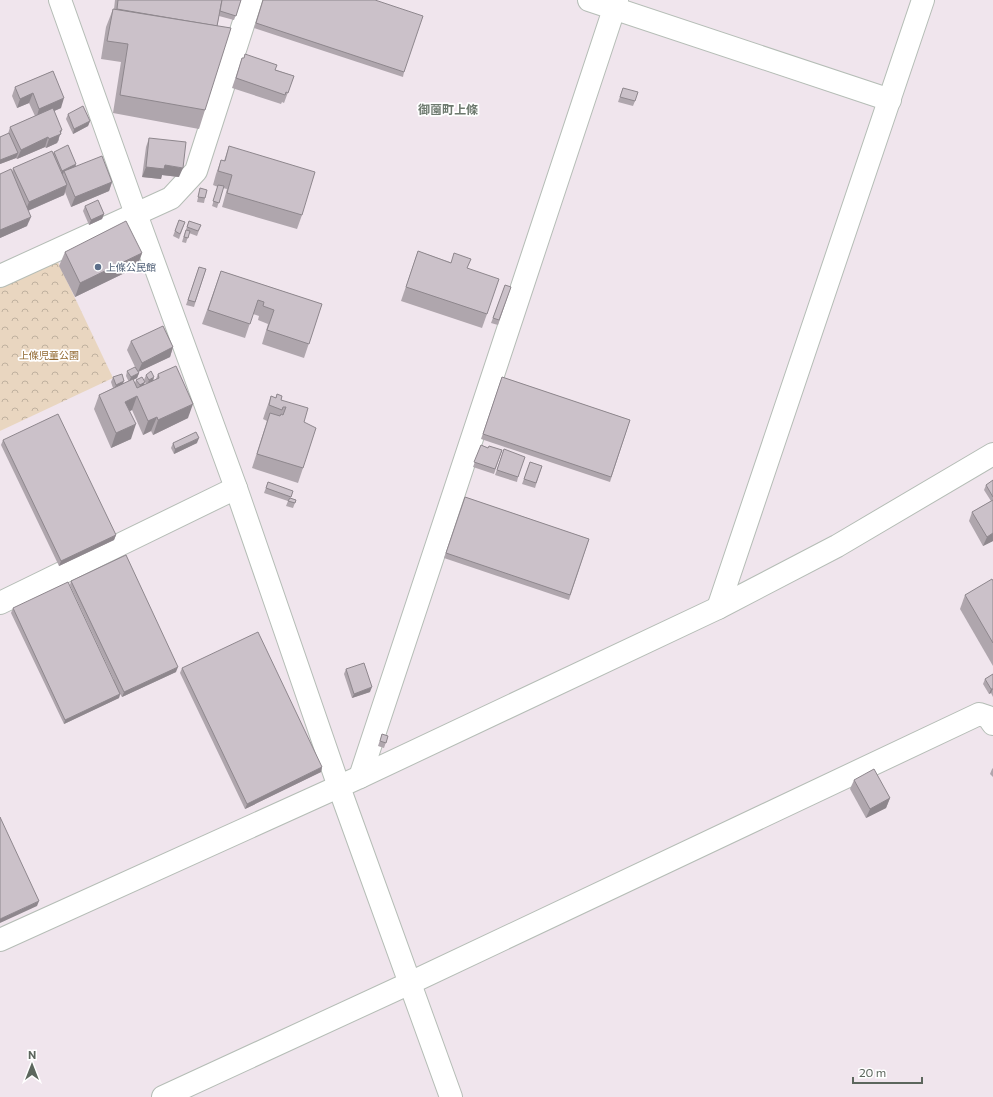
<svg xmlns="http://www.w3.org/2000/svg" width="993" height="1097" viewBox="0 0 993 1097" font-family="Commissioner,'Noto Sans JP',sans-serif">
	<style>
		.forest { fill: url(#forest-crowns) }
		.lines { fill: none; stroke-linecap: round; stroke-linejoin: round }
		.minor-casing { stroke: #b5bdb6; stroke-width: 24 }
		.minor { stroke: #fff; stroke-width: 22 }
		.wall { fill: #afa6ad }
		.shaded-wall { fill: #8e878d }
		.building { fill: #cbc1c9; stroke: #8e878d }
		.service-dot { fill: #5c6f8a; stroke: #fff; stroke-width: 1.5 }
		.labels { text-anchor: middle; stroke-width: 3.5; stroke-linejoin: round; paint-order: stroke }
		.service-label { font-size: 10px; fill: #4e5e75; stroke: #fff; text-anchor: start }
		.park-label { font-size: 10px; fill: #916931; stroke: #fff }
		.quarter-label { font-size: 12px; font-weight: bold; fill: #6d796e; stroke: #fff }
	</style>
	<defs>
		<pattern id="forest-crowns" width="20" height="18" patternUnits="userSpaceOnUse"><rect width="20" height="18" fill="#e9d6c0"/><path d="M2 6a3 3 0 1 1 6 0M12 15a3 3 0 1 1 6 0" fill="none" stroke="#c0b19f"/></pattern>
	</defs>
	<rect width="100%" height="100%" fill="#f0e5ed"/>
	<path class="forest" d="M55,256L113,378L0,431V282Z"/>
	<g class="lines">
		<g class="minor-casing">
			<g id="minor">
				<path d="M60,0L136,214L236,488L339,787L451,1097"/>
				<path d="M589,0L890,100"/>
				<path d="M0,276L171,198L196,171L251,0"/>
				<path d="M0,603L236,488"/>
				<path d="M718,608L923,0"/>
				<path d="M360,777L617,0"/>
				<path d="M0,940L360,777L718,608L837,546L993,454"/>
				<path d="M163,1097L410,983L979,714L988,717L993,724"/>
			</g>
		</g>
		<use href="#minor" class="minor"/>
	</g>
	<g class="wall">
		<path d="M115,0H241L234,20L219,16L205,110L199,129L113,113L121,62L101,59L106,27L113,9H114Z"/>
		<path d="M263,0L404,72L403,77L254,28Z"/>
		<path d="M242,58L294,76L284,103L282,102L281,104L232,88Z"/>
		<path d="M53,71L61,108L54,111L59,140L57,143L46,148L45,147L17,159L16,158L0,164V137L8,134L10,127L35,116L29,103L17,108L12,96L15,87Z"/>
		<path d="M623,88L635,101L633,106L618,102Z"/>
		<path d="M68,114L90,121L88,126L73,134L66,119Z"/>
		<path d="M149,138L179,177L162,175L161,179L142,177L146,147Z"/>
		<path d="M229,146L302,215L297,229L222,207L227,189L223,188L217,208L212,206L218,187L213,185L216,174L221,160L224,161Z"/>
		<path d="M54,152L76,166L112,182L109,191L71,207L65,192L64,195L28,211L27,226L0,238V174L12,172L13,168L53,153Z"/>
		<path d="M200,188L205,198L204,203L197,202Z"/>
		<path d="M85,206L104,214L102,219L89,225L83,211Z"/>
		<path d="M179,220L185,222L179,239L173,236Z"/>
		<path d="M189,221L201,225L197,236L189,233L186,243L182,242L184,235Z"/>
		<path d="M418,251L467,268L487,314L482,328L401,301Z"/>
		<path d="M65,252L142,253L137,267L75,297L59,266Z"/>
		<path d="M199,267L206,269L194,307L186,305Z"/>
		<path d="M221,271L322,304L304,358L262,344L268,324L258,320L259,316L253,314L245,338L202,324Z"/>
		<path d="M505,285L511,287L498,325L491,323Z"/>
		<path d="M131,341L173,347L170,357L138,372L139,373L137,378L133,380L135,383L136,380L144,385L146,384L144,380L146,375L153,381L156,379L158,374L188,418L153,435L151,431L143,435L132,410L130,411L131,439L111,448L94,409L99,395L113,388L111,382L113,377L123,384L129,382L126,376L127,371H137L127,350Z"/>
		<path d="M502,377L630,420L610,482L481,439Z"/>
		<path d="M277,394L281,400L304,422L303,468L298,483L252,468L267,421L263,419L266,410L271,396L276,398Z"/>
		<path d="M3,440L116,535L114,540L59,566L1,445Z"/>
		<path d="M173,443H197L174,454L171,448Z"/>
		<path d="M481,445L488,448L502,450L494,474L473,467Z"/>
		<path d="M504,449L518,477L517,482L495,475Z"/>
		<path d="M530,462L542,466L535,488L522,484Z"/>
		<path d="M993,480V541L983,546L969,521L972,512L991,501L984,490L986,485Z"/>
		<path d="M268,482L291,497L290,498L296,500L293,508L286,506L288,501L264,493Z"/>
		<path d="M465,497L589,539L569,600L444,558Z"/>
		<path d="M71,581L176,672L122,697L120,694L119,698L64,724L11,613L13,608L114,680L70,585Z"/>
		<path d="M993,581V666L960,609L965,595Z"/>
		<path d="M182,668L322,767L321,772L245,809L180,673Z"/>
		<path d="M346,669L370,692L352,698L344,674Z"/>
		<path d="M993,674V697L991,693L989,694L983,684L985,679Z"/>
		<path d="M382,734L388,736L384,748L378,746Z"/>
		<path d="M993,768V777L990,774L992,769Z"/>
		<path d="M854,780L890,798L886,808L866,818L850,789Z"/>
	</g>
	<g class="shaded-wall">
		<path d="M33,93L29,103L17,108L20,99Z"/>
		<path d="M64,98L61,108L36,119L39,109Z"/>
		<path d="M90,121L88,126L73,134L74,129Z"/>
		<path d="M62,130L57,143L46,148L49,139Z"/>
		<path d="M48,137L45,147L17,159L21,150Z"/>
		<path d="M18,153L16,158L0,164V160Z"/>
		<path d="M76,164L75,169L64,171L63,174L60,176L62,171Z"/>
		<path d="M165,165L183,168L179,177L162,175L161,179L142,177L146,167Z"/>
		<path d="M112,182L109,191L71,207L75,197Z"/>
		<path d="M67,185L64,195L25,212L29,202Z"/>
		<path d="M104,214L102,219L89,225L91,220Z"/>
		<path d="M31,217L27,226L0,238V230Z"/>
		<path d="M142,253L137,267L75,297L80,283Z"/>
		<path d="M173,347L170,357L138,372L142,363Z"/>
		<path d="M139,373L137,378L129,382L131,377Z"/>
		<path d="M154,377L153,382L147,385L149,380Z"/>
		<path d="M124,381L122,386L114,389L116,385Z"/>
		<path d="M145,382L143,387L138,390L140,385Z"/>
		<path d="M137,396L132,410L120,416L125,402Z"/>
		<path d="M193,404L188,418L153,435L158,420Z"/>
		<path d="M157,417L151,431L143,435L148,421Z"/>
		<path d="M136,424L131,439L111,448L116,433Z"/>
		<path d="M199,438L197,443L174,454L175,449Z"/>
		<path d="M993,533V541L983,546L987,537Z"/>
		<path d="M116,535L114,540L59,566L61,561Z"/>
		<path d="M178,667L176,672L122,697L124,692Z"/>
		<path d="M372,687L370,692L352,698L354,694Z"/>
		<path d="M993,688L991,693L989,694L991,689Z"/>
		<path d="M120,694L119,698L64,724L65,720Z"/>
		<path d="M322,767L321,772L245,809L247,804Z"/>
		<path d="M890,798L886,808L866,818L870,809Z"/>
		<path d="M39,901L37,906L0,923V919Z"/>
	</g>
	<g class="building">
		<path d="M118,0H222L217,26L117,9Z"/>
		<path d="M222,0H241L236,16L220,11Z"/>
		<path d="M263,0H375L423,16L404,72L256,23Z"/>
		<path d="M113,9L231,28L205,110L120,95L128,44L107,41Z"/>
		<path d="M245,54L277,65L275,70L294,76L288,93L286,92L285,95L236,78L242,58H244Z"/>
		<path d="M53,71L64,98L39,109L33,93L20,99L15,87Z"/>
		<path d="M623,88L638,92L635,101L620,97Z"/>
		<path d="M83,106L90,121L74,129L68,114Z"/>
		<path d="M53,108L62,130L60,131L61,134L49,139L48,137L21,150L10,127Z"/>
		<path d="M9,133L18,153L0,160V137Z"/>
		<path d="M149,138L186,142L183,168L165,165L164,169L146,167Z"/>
		<path d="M68,145L76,164L62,171L54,152Z"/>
		<path d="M229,146L315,172L302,215L227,193L232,175L218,171L221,160L225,161Z"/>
		<path d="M52,151L67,185L29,202L13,168Z"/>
		<path d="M102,156L112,182L75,197L64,171Z"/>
		<path d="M11,169L31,217L0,230V174Z"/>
		<path d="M218,185L224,186L219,203L213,201Z"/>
		<path d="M200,188L207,190L205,198L198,197Z"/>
		<path d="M98,200L104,214L91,220L85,206Z"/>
		<path d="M179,220L185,222L180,234L175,231Z"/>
		<path d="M126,221L142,253L80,283L65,252Z"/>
		<path d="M189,221L201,225L198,231L187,227Z"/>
		<path d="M186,230L190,231L188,238L184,237Z"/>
		<path d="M418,251L451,263L454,253L471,259L467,268L499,279L487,314L406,287Z"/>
		<path d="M199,267L206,269L195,302L188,300Z"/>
		<path d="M221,271L322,304L309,344L267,330L274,310L263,306L264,302L258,300L250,324L208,310Z"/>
		<path d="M505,285L511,287L499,320L493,318Z"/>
		<path d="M163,326L173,347L142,363L131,341Z"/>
		<path d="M176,366L193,404L158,420L157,417L148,421L137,396L125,402L136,424L116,433L99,395L133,379L137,388L159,378L158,374Z"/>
		<path d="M135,367L139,373L131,377L127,371Z"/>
		<path d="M151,371L154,377L149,380L146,375Z"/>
		<path d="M122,374L124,381L116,385L113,377Z"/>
		<path d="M142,377L145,382L140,385L136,380Z"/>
		<path d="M502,377L630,420L611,477L483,434Z"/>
		<path d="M277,394L282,396L281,400L308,408L304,422L316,428L303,468L257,454L270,413L280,416L281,414L283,415L286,407H283L282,410L269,405L271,396L276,398Z"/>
		<path d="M58,414L116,535L61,561L3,440Z"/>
		<path d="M196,432L199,438L175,449L173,443Z"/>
		<path d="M481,445L488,448L489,446L502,450L495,469L474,462Z"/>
		<path d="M504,449L525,457L518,477L497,470Z"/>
		<path d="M530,462L542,466L536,483L524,479Z"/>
		<path d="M993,480V497L986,485Z"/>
		<path d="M268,482L293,491L291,497L266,488Z"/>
		<path d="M465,497L589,539L570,595L446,553Z"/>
		<path d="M290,498L296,500L295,503L288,501Z"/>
		<path d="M993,500V533L987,537L972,512Z"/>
		<path d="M126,555L178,667L124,692L71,581Z"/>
		<path d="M992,579L993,581V643L965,595Z"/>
		<path d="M68,582L120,694L65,720L13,608Z"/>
		<path d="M258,632L322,767L247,804L182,668Z"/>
		<path d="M364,663L372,687L354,694L346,669Z"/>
		<path d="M993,674V689H991L985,679Z"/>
		<path d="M382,734L388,736L386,743L380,741Z"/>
		<path d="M874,769L890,798L870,809L854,780Z"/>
		<path d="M0,817L39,901L0,919Z"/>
	</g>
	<circle class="service-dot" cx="98" cy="267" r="4"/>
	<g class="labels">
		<g class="service-label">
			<text x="106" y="271">上條公民館</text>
		</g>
		<g class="park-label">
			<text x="49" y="359">上條児童公園</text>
		</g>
		<g class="quarter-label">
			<text x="448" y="114">御薗町上條</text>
		</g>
	</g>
	<g transform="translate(32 1065)" stroke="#ffffff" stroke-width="3" paint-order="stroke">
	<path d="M0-3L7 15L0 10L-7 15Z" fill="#5c665d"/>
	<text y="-6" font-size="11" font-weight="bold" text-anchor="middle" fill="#5c665d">N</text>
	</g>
	<path d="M853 1077v6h69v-6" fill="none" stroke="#5c665d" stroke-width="2"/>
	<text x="859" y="1077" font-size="12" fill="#5c665d" stroke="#ffffff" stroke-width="3" paint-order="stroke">20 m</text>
</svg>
